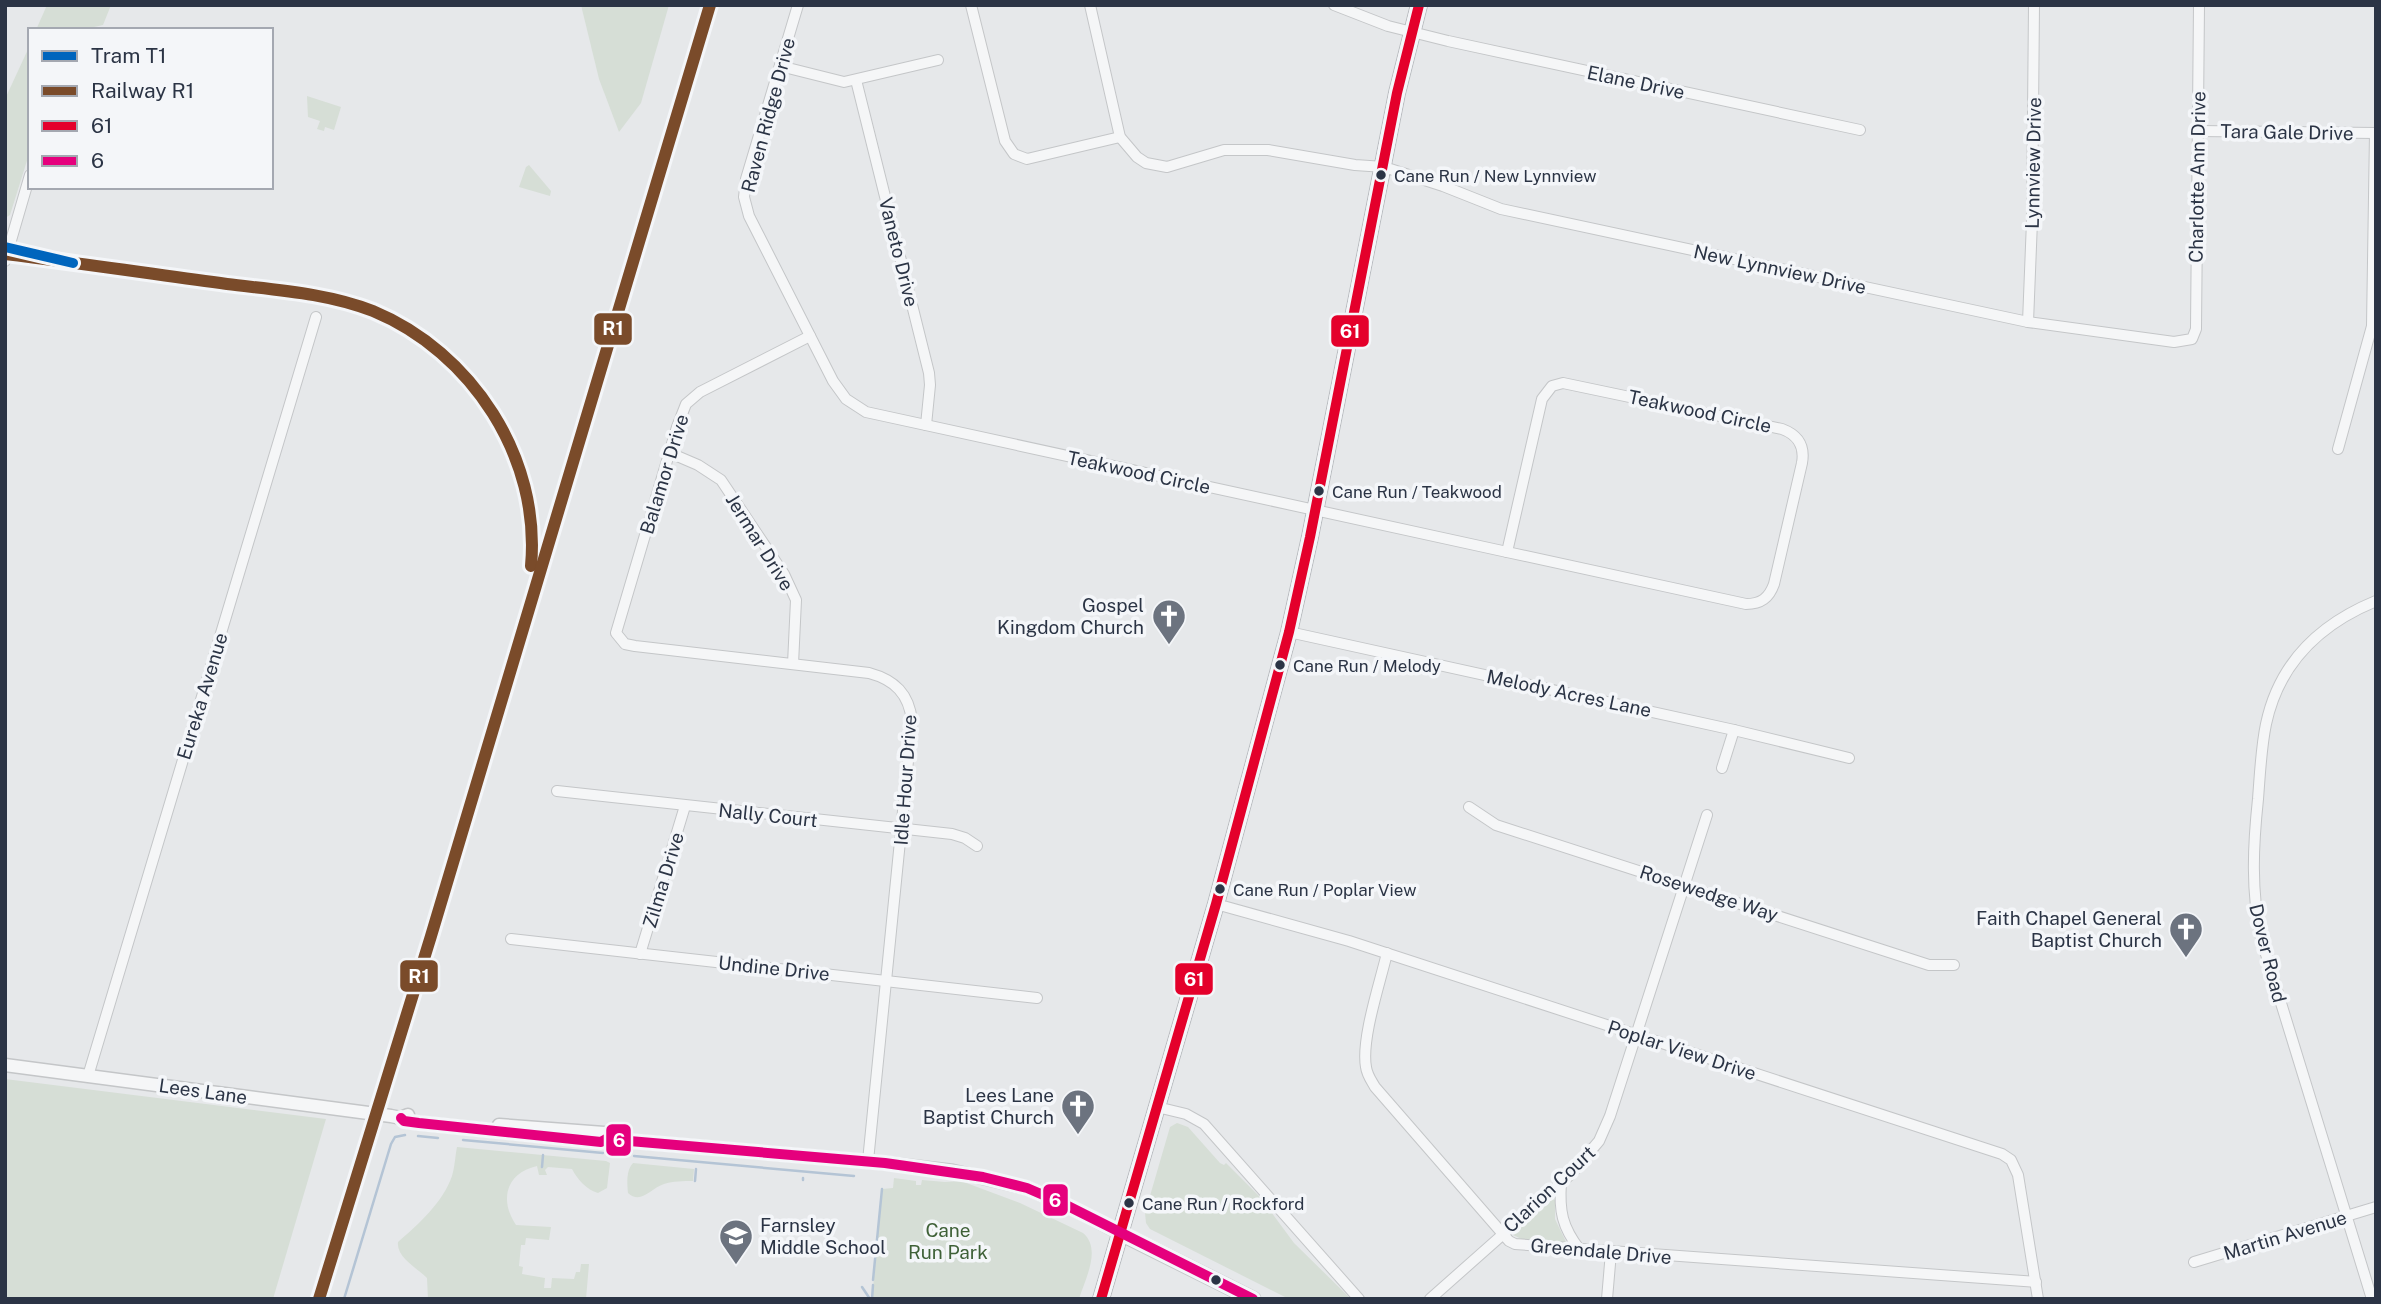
<svg xmlns="http://www.w3.org/2000/svg" width="2381" height="1304" viewBox="0 0 2381 1304" font-family="'Public Sans',sans-serif">
	<style>
		.green { fill: #d6ded6 }
		.lines { fill: none; stroke-linecap: round; stroke-linejoin: round }
		.stream { stroke: #b4c4d5; stroke-width: 2.5 }
		.minor-casing { stroke: #c4c6c8; stroke-width: 12 }
		.tertiary-casing { stroke: #c4c6c8; stroke-width: 15 }
		.secondary-casing { stroke: #c4c6c8; stroke-width: 17 }
		.trunk-casing { stroke: #b8bbbf; stroke-width: 18 }
		.minor { stroke: #f5f6f7; stroke-width: 10 }
		.tertiary { stroke: #f5f6f7; stroke-width: 12 }
		.secondary { stroke: #f8f8f8; stroke-width: 14 }
		.trunk { stroke: #f8f8f8; stroke-width: 16 }
		.bus-1-casing { stroke: #f4f6f9; stroke-width: 16 }
		.bus-2-casing { stroke: #f4f6f9; stroke-width: 16 }
		.bus-1 { stroke: #e4002b; stroke-width: 10 }
		.bus-2 { stroke: #e5007d; stroke-width: 10 }
		.rail-1-casing { stroke: #f4f6f9; stroke-width: 18 }
		.rail-1 { stroke: #7a4b2a; stroke-width: 12 }
		.tram-1-casing { stroke: #f4f6f9; stroke-width: 16 }
		.tram-1 { stroke: #0065bd; stroke-width: 10 }
		.bus-dot { fill: #2b3445; stroke: #f4f6f9; stroke-width: 2.5 }
		.labels { text-anchor: middle; stroke-width: 7; stroke-linejoin: round; paint-order: stroke }
		.bus-label { font-size: 17px; fill: #2b3445; stroke: #f4f6f9; text-anchor: start }
		.street-label { font-size: 19px; fill: #2b3445; stroke: #f4f6f9 }
		.poi-label { font-size: 19px; fill: #2b3445; stroke: #f4f6f9; text-anchor: end }
		.park-label { font-size: 19px; fill: #3f6138; stroke: #f4f6f9 }
		.line-badge { stroke: #f4f6f9; stroke-width: 2.5 }
		.badge-label { font-size: 19px; text-anchor: middle; font-weight: bold; fill: #fff }
	</style>
	<rect width="100%" height="100%" fill="#e6e8ea"/>
	<g class="green">
		<path d="M47,5H111L103,25L81,30H36Z"/>
		<path d="M581,5H669L641,103L619,132L599,79Z"/>
		<path d="M30,45V151L10,215L5,218V99Z"/>
		<path d="M307,96L341,107L334,130L325,127L324,131L317,129L320,121L308,117Z"/>
		<path d="M529,165L551,191L550,196L519,187L526,167Z"/>
		<path d="M5,1079L326,1119L273,1299H5Z"/>
		<path d="M1177,1123L1188,1127L1220,1163L1224,1165L1226,1163L1260,1197L1294,1243L1351,1299H1289L1150,1229L1146,1223L1145,1213L1170,1127Z"/>
		<path d="M457,1147L606,1161L610,1163L607,1188L598,1193C587,1190 577,1179 572,1169L548,1167L545,1170L547,1175H539L537,1166C506,1173 499,1200 516,1225L551,1227L549,1240L526,1238L525,1245H521L519,1266L523,1267L522,1274L545,1278L544,1288H551L552,1278L574,1279L576,1272H580L581,1264H589L586,1299H428L427,1278C417,1268 396,1257 398,1242C419,1224 443,1202 452,1176C455,1166 455,1157 457,1147Z"/>
		<path d="M633,1163L694,1169L693,1181C684,1181 673,1181 664,1184C651,1188 641,1205 628,1193C627,1183 626,1170 633,1163Z"/>
		<path d="M894,1178L916,1181V1185H921L922,1180L945,1182L961,1181L1020,1203L1083,1233C1102,1249 1085,1279 1079,1299H872L882,1189L893,1188Z"/>
		<path d="M1550,1198L1555,1200V1219L1566,1242L1563,1244L1526,1241L1513,1235L1512,1232Z"/>
	</g>
	<g class="lines">
		<g class="stream">
			<path d="M418,1136L438,1138"/>
			<path d="M463,1140L603,1153"/>
			<path d="M634,1156L854,1176"/>
			<path d="M542,1167L543,1155"/>
			<path d="M803,1178V1180"/>
			<path d="M695,1181L696,1169"/>
			<path d="M873,1280L882,1189"/>
			<path d="M862,1287L870,1299"/>
			<path d="M344,1299L391,1144L395,1137L405,1135"/>
			<path d="M872,1299L873,1285"/>
		</g>
		<g class="minor-casing">
			<g id="minor">
				<path d="M798,5L746,179L744,197L749,216L833,381L846,399L866,412L1507,552"/>
				<path d="M971,5L1005,141L1014,154L1027,159L1120,137"/>
				<path d="M1090,5L1120,137L1137,157L1146,163L1167,167L1224,150H1268L1355,165L1384,167L1443,186L1501,209L2028,322L2174,342L2192,339L2196,329L2199,5"/>
				<path d="M1334,5L1388,26L1448,41L1860,130"/>
				<path d="M780,66L844,82L938,60"/>
				<path d="M856,80L929,373L930,385L926,425"/>
				<path d="M2198,131L2376,133"/>
				<path d="M5,261L30,175"/>
				<path d="M2028,322L2032,221L2034,5"/>
				<path d="M810,336L700,392L686,404L677,427L616,633L625,644L635,646L869,673C895,680 909,694 912,721L868,1161"/>
				<path d="M1563,383L1782,429C1798,435 1805,446 1802,463L1774,584C1769,598 1761,604 1746,604L1507,552L1542,399L1552,386Z"/>
				<path d="M2338,449L2372,326L2375,133"/>
				<path d="M670,453L698,465L721,480L784,574L796,600L793,664"/>
				<path d="M1289,632L1734,730L1849,758"/>
				<path d="M1722,768L1734,730"/>
				<path d="M557,791L952,834L965,838L977,846"/>
				<path d="M1469,807L1496,825L1929,965H1954"/>
				<path d="M1216,904L1349,941L2002,1154L2011,1160L2018,1175L2038,1299"/>
				<path d="M511,939L1037,998"/>
				<path d="M1387,953C1380,983 1361,1039 1366,1067C1367,1075 1371,1080 1375,1087L1509,1241L1515,1244L2036,1282"/>
				<path d="M640,954L685,806"/>
				<path d="M88,1076L316,317"/>
				<path d="M1157,1107L1186,1114L1204,1124L1359,1299"/>
				<path d="M1561,1182C1559,1211 1562,1227 1580,1250"/>
				<path d="M2194,1262L2376,1207"/>
				<path d="M1430,1299L1571,1174L1599,1141L1610,1116L1707,815"/>
				<path d="M1607,1299L1611,1252"/>
				<path d="M2372,1299L2261,938C2251,891 2253,846 2258,799C2260,774 2261,748 2266,724C2279,663 2320,624 2376,601"/>
			</g>
		</g>
		<g class="tertiary-casing">
			<g id="tertiary">
				<path d="M5,1065L391,1116L401,1118L408,1115"/>
				<path d="M401,1118L404,1121L419,1123L601,1142L606,1139L885,1163L953,1171L1027,1188L1064,1204L1120,1233"/>
				<path d="M499,1125L604,1133L606,1139"/>
			</g>
		</g>
		<g class="secondary-casing">
			<path id="secondary" d="M1120,1233L1253,1299"/>
		</g>
		<g class="trunk-casing">
			<path id="trunk" d="M1101,1299L1216,904L1289,632L1310,537L1397,93L1419,5"/>
		</g>
		<use href="#minor" class="minor"/>
		<use href="#tertiary" class="tertiary"/>
		<use href="#secondary" class="secondary"/>
		<use href="#trunk" class="trunk"/>
		<g class="bus-1-casing">
			<path id="bus-1" d="M1101,1299L1216,904L1289,632L1310,537L1397,93L1419,5"/>
		</g>
		<g class="bus-2-casing">
			<path id="bus-2" d="M401,1118L404,1121L419,1123L601,1142L606,1139L885,1163L983,1177L1027,1188L1064,1204L1253,1299"/>
		</g>
		<use href="#bus-1" class="bus-1"/>
		<use href="#bus-2" class="bus-2"/>
		<g class="rail-1-casing">
			<g id="rail-1">
				<path d="M5,254C79,263 153,274 227,284C276,290 327,293 373,311C472,352 541,458 531,566"/>
				<path d="M319,1299L431,936L710,5"/>
			</g>
		</g>
		<use href="#rail-1" class="rail-1"/>
		<g class="tram-1-casing">
			<path id="tram-1" d="M5,247L73,263"/>
		</g>
		<use href="#tram-1" class="tram-1"/>
	</g>
	<defs>
		<g id="church-pin" transform="scale(1.75)"><path d="M0 17L-7.5 6A9.5 9.5 0 1 1 7.5 6Z" fill="#6c737f" stroke="#f4f6f9"/><path d="M-1.2-6h2.4v3.5h3.3v2.4h-3.3V6h-2.4V-.1h-3.3v-2.4h3.3Z" fill="#fff"/></g>
		<g id="school-pin" transform="scale(1.75)"><path d="M0 17L-7.5 6A9.5 9.5 0 1 1 7.5 6Z" fill="#6c737f" stroke="#f4f6f9"/><path d="M0-5L7-2L0 1L-7-2ZM-4 1L0 2.5L4 1V4Q0 6-4 4Z" fill="#fff"/></g>
	</defs>
	<g fill-rule="evenodd">
		<use href="#church-pin" x="1169" y="616"/>
		<use href="#church-pin" x="2186" y="929"/>
		<use href="#church-pin" x="1078" y="1106"/>
		<use href="#school-pin" x="736" y="1236"/>
	</g>
	<g class="bus-dot">
		<circle cx="1381" cy="175" r="6"/>
		<circle cx="1319" cy="491" r="6"/>
		<circle cx="1280" cy="665" r="6"/>
		<circle cx="1220" cy="889" r="6"/>
		<circle cx="1129" cy="1203" r="6"/>
		<circle cx="1216" cy="1280" r="6"/>
	</g>
	<g class="labels">
		<g class="bus-label">
			<text x="1394" y="182">Cane Run / New Lynnview</text>
			<text x="1332" y="498">Cane Run / Teakwood</text>
			<text x="1293" y="672">Cane Run / Melody</text>
			<text x="1233" y="896">Cane Run / Poplar View</text>
			<text x="1142" y="1210">Cane Run / Rockford</text>
		</g>
		<g class="street-label">
			<text transform="translate(1636 82) rotate(12)" y="7">Elane Drive</text>
			<text transform="translate(768 115) rotate(-75)" y="7">Raven Ridge Drive</text>
			<text transform="translate(2287 132) rotate(1)" y="7">Tara Gale Drive</text>
			<text transform="translate(2033 163) rotate(-89)" y="7">Lynnview Drive</text>
			<text transform="translate(2197 177) rotate(-89)" y="7">Charlotte Ann Drive</text>
			<text transform="translate(899 252) rotate(76)" y="7">Vaneto Drive</text>
			<text transform="translate(1780 269) rotate(12)" y="7">New Lynnview Drive</text>
			<text transform="translate(1700 411) rotate(12)" y="7">Teakwood Circle</text>
			<text transform="translate(1139 472) rotate(12)" y="7">Teakwood Circle</text>
			<text transform="translate(664 474) rotate(-73)" y="7">Balamor Drive</text>
			<text transform="translate(760 542) rotate(58)" y="7">Jermar Drive</text>
			<text transform="translate(1569 693) rotate(12)" y="7">Melody Acres Lane</text>
			<text transform="translate(202 696) rotate(-73)" y="7">Eureka Avenue</text>
			<text transform="translate(905 780) rotate(-86)" y="7">Idle Hour Drive</text>
			<text transform="translate(768 815) rotate(6)" y="7">Nally Court</text>
			<text transform="translate(663 880) rotate(-73)" y="7">Zilma Drive</text>
			<text transform="translate(1709 893) rotate(18)" y="7">Rosewedge Way</text>
			<text transform="translate(2268 953) rotate(76)" y="7">Dover Road</text>
			<text transform="translate(774 968) rotate(6)" y="7">Undine Drive</text>
			<text transform="translate(1682 1050) rotate(18)" y="7">Poplar View Drive</text>
			<text transform="translate(203 1091) rotate(8)" y="7">Lees Lane</text>
			<text transform="translate(1549 1189) rotate(-43)" y="7">Clarion Court</text>
			<text transform="translate(2285 1235) rotate(-17)" y="7">Martin Avenue</text>
			<text transform="translate(1601 1251) rotate(5)" y="7">Greendale Drive</text>
		</g>
		<g class="poi-label">
			<text x="1144" y="612">Gospel<tspan x="1144" dy="22">Kingdom Church</tspan></text>
			<text x="2162" y="925">Faith Chapel General<tspan x="2162" dy="22">Baptist Church</tspan></text>
			<text x="1054" y="1102">Lees Lane<tspan x="1054" dy="22">Baptist Church</tspan></text>
			<text x="760" y="1232" text-anchor="start">Farnsley<tspan x="760" dy="22">Middle School</tspan></text>
		</g>
		<g class="park-label">
			<text x="948" y="1237">Cane<tspan x="948" dy="22">Run Park</tspan></text>
		</g>
	</g>
	<g class="line-badge">
		<rect x="593" y="312" width="40" height="34" rx="7" fill="#7a4b2a"/>
		<rect x="1330" y="314" width="40" height="34" rx="7" fill="#e4002b"/>
		<rect x="399" y="959" width="40" height="34" rx="7" fill="#7a4b2a"/>
		<rect x="1174" y="962" width="40" height="34" rx="7" fill="#e4002b"/>
		<rect x="605" y="1123" width="27" height="34" rx="7" fill="#e5007d"/>
		<rect x="1042" y="1183" width="27" height="34" rx="7" fill="#e5007d"/>
	</g>
	<g class="badge-label">
		<text x="613" y="335">R1</text>
		<text x="1350" y="338">61</text>
		<text x="419" y="983">R1</text>
		<text x="1194" y="986">61</text>
		<text x="619" y="1147">6</text>
		<text x="1055" y="1207">6</text>
	</g>
	<rect width="2381" height="1304" fill="none" stroke="#2b3445" stroke-width="14"/>
	<rect x="28" y="28" width="245" height="161" fill="#f4f6f9" stroke="#a4a8b1" stroke-width="2"/>
	<rect x="42" y="51" width="35" height="10" fill="#0065bd" stroke="#a4a8b1" stroke-width="2"/>
	<text x="91" y="63" font-size="21" fill="#2b3445">Tram T1</text>
	<rect x="42" y="86" width="35" height="10" fill="#7a4b2a" stroke="#a4a8b1" stroke-width="2"/>
	<text x="91" y="98" font-size="21" fill="#2b3445">Railway R1</text>
	<rect x="42" y="121" width="35" height="10" fill="#e4002b" stroke="#a4a8b1" stroke-width="2"/>
	<text x="91" y="133" font-size="21" fill="#2b3445">61</text>
	<rect x="42" y="156" width="35" height="10" fill="#e5007d" stroke="#a4a8b1" stroke-width="2"/>
	<text x="91" y="168" font-size="21" fill="#2b3445">6</text>
</svg>
